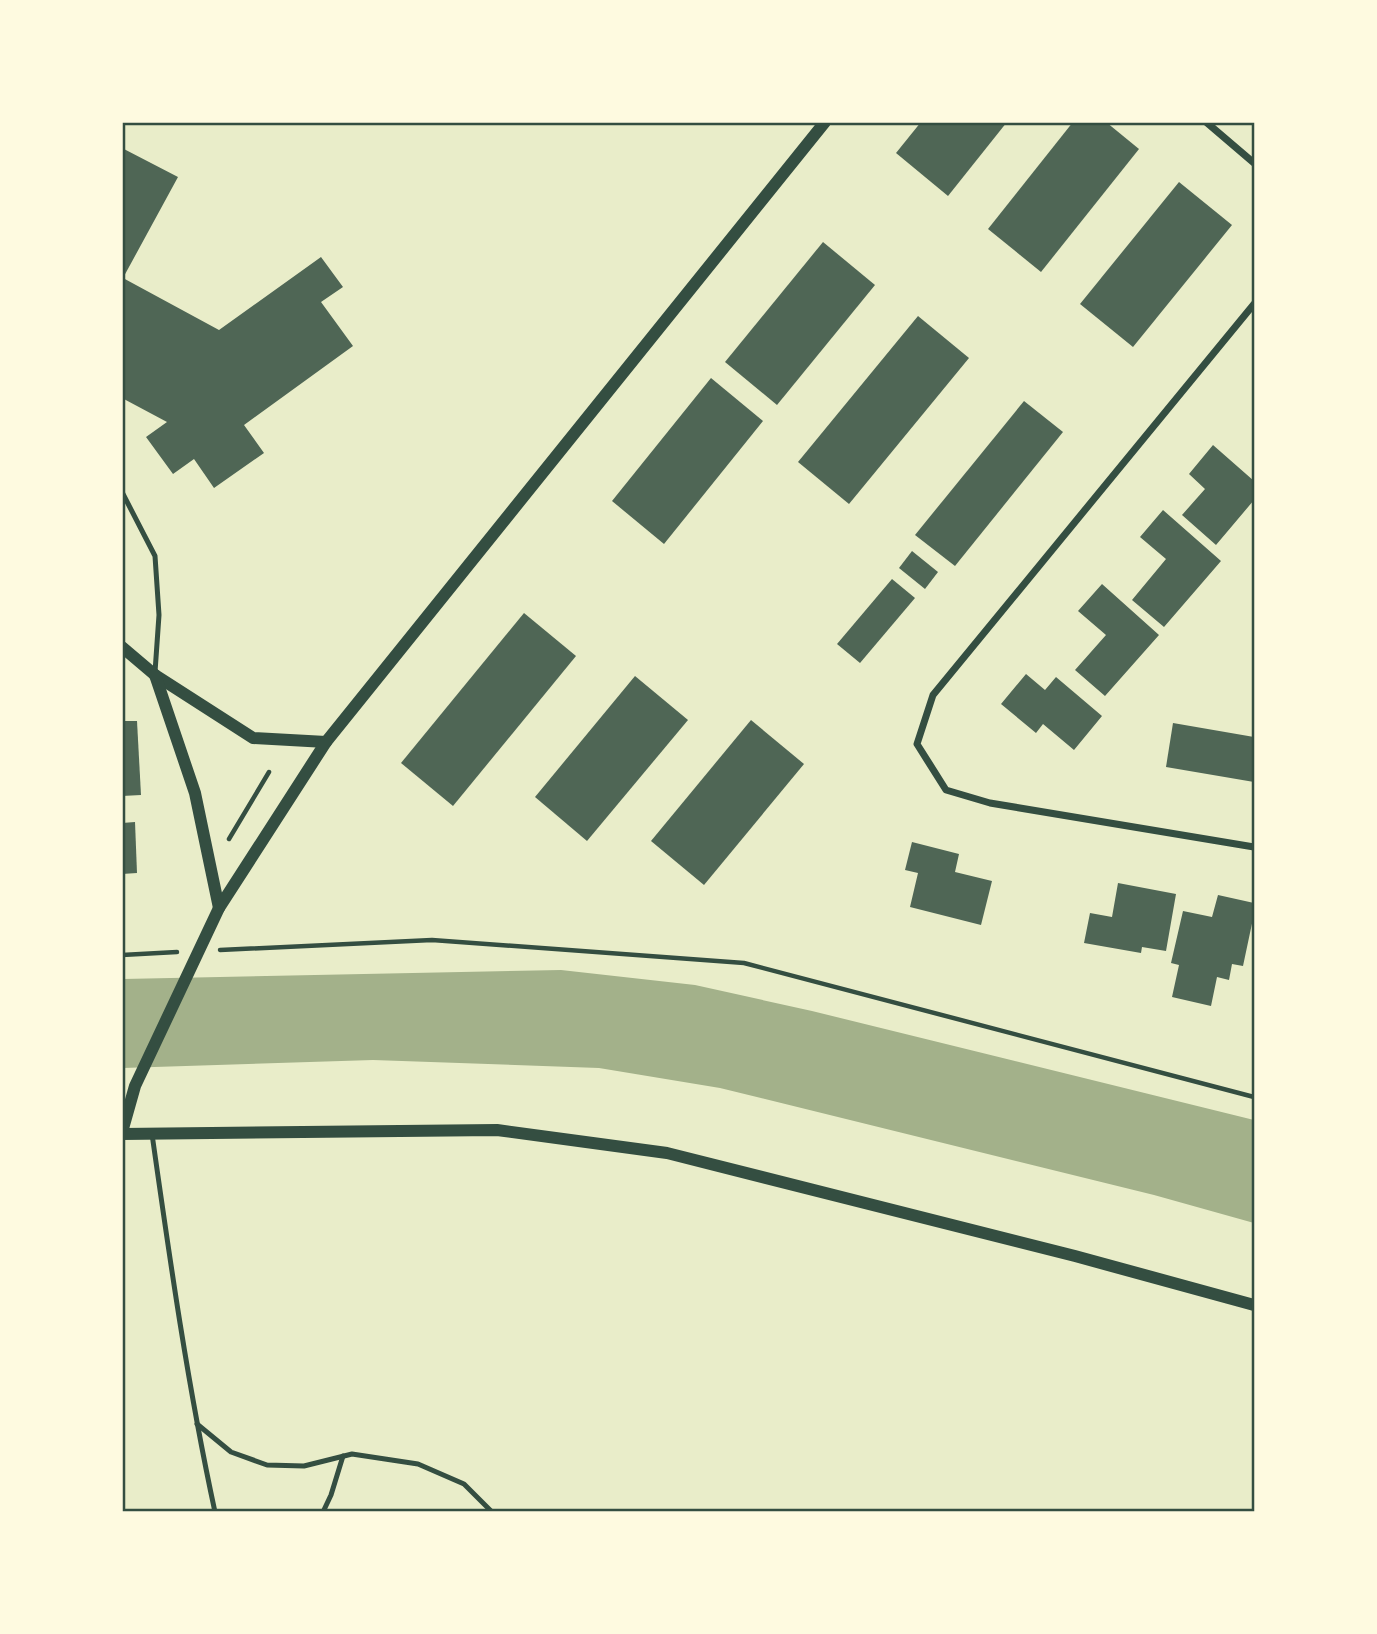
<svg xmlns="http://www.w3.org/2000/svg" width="1377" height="1634" viewBox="0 0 1377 1634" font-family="'Fira Sans Condensed',sans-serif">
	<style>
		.water { fill: #a3b18a }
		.building { fill: #4f6655 }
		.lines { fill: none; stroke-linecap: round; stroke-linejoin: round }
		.path { stroke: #344e41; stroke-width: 4.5 }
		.service { stroke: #344e41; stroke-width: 5 }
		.minor { stroke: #344e41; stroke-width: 7 }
		.tertiary { stroke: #344e41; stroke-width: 12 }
		.neatline { fill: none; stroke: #344e41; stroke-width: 2.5 }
	</style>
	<rect width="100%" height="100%" fill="#e9edc9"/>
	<path class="water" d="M561,970L695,985L812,1011L1254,1120V1223L1154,1195L720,1088L599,1068L373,1060L123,1068V979Z"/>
	<g class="building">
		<path d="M921,122H1007L948,196L896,153Z"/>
		<path d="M1073,122H1106L1139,149L1041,272L988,229Z"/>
		<path d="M122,148L178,177L123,278L219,330L321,257L343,287L321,302L353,346L244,425L264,453L214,488L194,459L173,474L146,437L167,422L122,398Z"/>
		<path d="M1179,182L1232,225L1133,347L1080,304Z"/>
		<path d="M823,242L875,285L777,405L725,362Z"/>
		<path d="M918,316L969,358L849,504L798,462Z"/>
		<path d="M711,378L763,421L664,544L612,501Z"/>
		<path d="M1024,401L1063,432L955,566L915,535Z"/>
		<path d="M1213,445L1254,481V500L1216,545L1182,515L1205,489L1189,474Z"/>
		<path d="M1163,510L1221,561L1164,627L1132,600L1166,559L1140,537Z"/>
		<path d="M912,551L938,572L925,589L899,568Z"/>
		<path d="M892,579L915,598L860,663L837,644Z"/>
		<path d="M1102,584L1159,635L1105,696L1075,670L1106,635L1078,611Z"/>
		<path d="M524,613L576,656L453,806L401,763Z"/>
		<path d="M1026,674L1045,690L1056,677L1102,716L1074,750L1043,724L1036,733L1001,704Z"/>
		<path d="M635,676L688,720L587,841L535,797Z"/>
		<path d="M751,720L804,764L704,885L651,841Z"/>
		<path d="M122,721H137L141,795L122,796Z"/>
		<path d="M1173,723L1254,737V782L1166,767Z"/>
		<path d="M135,822L137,873L122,874V823Z"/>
		<path d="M912,842L959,854L955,872L992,881L981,925L910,907L918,873L905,870Z"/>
		<path d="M1118,883L1176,894L1166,951L1142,947L1141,953L1084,943L1090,913L1112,917Z"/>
		<path d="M1218,895L1254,903V914L1243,966L1232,964L1229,980L1217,977L1211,1006L1172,997L1179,965L1171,963L1183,911L1212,917Z"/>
	</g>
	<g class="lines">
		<g class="path">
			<path d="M229,839L269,772"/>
			<path d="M220,950L432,940L744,963L1254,1097"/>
			<path d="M122,955L177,952"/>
		</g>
		<g class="service">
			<path d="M122,492L155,556L159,615L155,672"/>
			<path d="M152,1134C170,1261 188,1387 215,1512"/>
			<path d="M197,1424L231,1452L267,1465L304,1466L352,1454L418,1464L464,1484L492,1512"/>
			<path d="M323,1512L331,1495L343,1456"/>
		</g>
		<g class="minor">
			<path d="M1206,122L1254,163"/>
			<path d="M1254,304L933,695L917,744L946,790L990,803L1254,847"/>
		</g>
		<g class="tertiary">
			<path d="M122,647L155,675L253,738L326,742"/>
			<path d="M155,675L195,793L219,908"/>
			<path d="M122,1132L135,1086L219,908L326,742L825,122"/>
			<path d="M122,1134L497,1130L667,1153L1075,1256L1254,1305"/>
		</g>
	</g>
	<rect width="1377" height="1634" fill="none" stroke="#fefae0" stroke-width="248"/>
	<rect x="124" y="124" width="1129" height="1386" class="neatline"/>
</svg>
